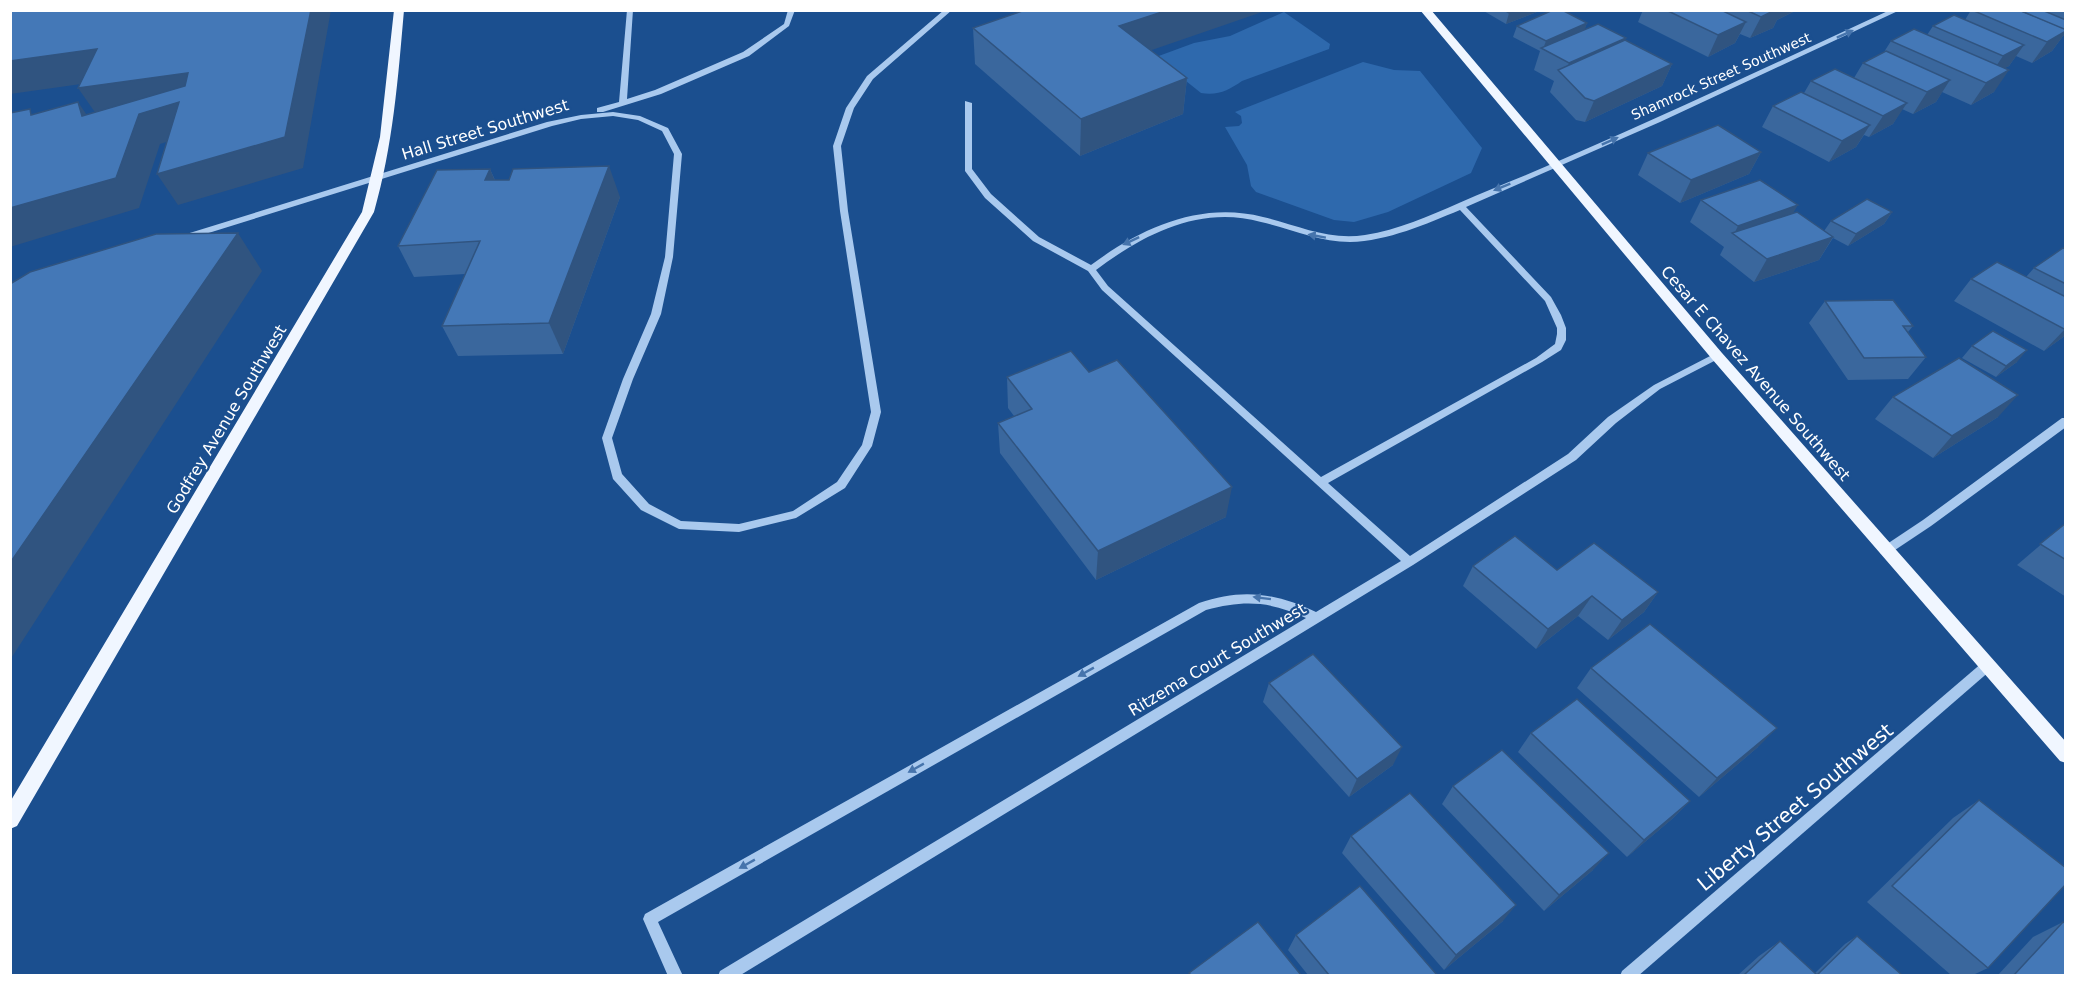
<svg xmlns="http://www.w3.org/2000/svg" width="2076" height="986" viewBox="0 0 2076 986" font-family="'DejaVu Sans',sans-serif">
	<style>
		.green { fill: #2e69ad }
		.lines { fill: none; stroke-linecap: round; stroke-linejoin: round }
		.minor { fill: #a9c9ee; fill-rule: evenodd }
		.major { fill: #f0f6ff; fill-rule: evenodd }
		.wall { fill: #3a679d }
		.shaded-wall { fill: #305480 }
		.building { fill: #4478b7; stroke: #305480; stroke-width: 1.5 }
		.oneway { fill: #4674ac }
		.labels { text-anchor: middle; stroke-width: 4.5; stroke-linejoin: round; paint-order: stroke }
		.far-street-label { font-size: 14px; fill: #fff; stroke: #1b4f8f }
		.street-label { font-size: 16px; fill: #fff; stroke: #1b4f8f }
		.near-street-label { font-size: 20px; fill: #fff; stroke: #1b4f8f }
	</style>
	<rect width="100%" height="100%" fill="#1b4f8f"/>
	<g class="green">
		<path d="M1284,12L1330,44L1329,49L1242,81C1229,90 1218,96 1201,93L1156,57L1194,43L1230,36Z"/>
		<path d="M1363,62L1394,70L1420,71L1482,148L1471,173L1388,212L1354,222L1334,220L1256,192L1251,186L1247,165L1225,127L1239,126L1242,123L1241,116L1235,112Z"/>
	</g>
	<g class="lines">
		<g class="minor">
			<path d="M627,10H633L627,99L655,90L743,52L784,24L788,10H795L789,26L749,56L661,94L603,112H597V108L619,102Z"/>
			<path d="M944,10H952L873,79L854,108L841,146L848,211L881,412L872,446L845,488L796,518L739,532L679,529L641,510L613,479L602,438L623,379L651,314L665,257L674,154L662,131L638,120L613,116L581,119L552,126L186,240H180L179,238L180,236L547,122L581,115L613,112L640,116L668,128L682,154L673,257L661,314L633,379L612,438L622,474L649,504L681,521L739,524L793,511L837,482L862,445L871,412L840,211L833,146L846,108L867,76Z"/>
			<path d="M1890,10H1900L1660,122L1466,207L1551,297L1561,315L1566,328V340L1561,350L1542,362L1328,483L1410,556L1568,454L1608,417L1654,385L1714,354H1720L1722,356L1720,358L1660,389L1616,423L1576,460L1413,565L739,976H718L720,971L1306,618C1270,601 1244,600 1206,610L658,922L683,976H668L643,919L645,914L1199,603C1242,588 1276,593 1316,612L1401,561L1102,290L1088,271L1033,241L985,198L965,171V101L972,103V169L991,194L1039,237L1091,265C1141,228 1200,201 1263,217C1297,225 1329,241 1365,235C1398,230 1429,216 1459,203C1481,193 1504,184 1526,175C1649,123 1769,66 1890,10ZM1460,210L1545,301L1557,328V334L1555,344L1536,358L1321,477L1108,286L1096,270C1144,234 1200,205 1261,222C1291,229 1319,242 1350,242C1388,241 1426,224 1460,210Z"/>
			<path d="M2062,418H2066V427L1931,526L1889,554H1881L1880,551L1881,548L1923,520Z"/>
			<path d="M1987,661L1991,662L1993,666L1991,670L1638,976H1620L1622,971L1983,662Z"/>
		</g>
		<g class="major">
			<path d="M394,10H404C398,79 393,146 374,212L17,826L10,829V802L362,212L380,137Z"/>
			<path d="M1420,10H1431L1722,353L2066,742V763L2060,761L1712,359Z"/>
		</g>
	</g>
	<g class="wall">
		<path d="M1482,10H1542L1506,24Z"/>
		<path d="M1643,10H1797L1777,20L1773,28L1750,38L1740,34L1735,43L1708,57L1638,22Z"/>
		<path d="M1971,10H2066V35L2063,36L2052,51L2032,63L2016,56L2009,66L2004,68L1994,92L1971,105L1942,92L1936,102L1913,114L1902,109L1893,124L1869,137L1864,135L1856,147L1829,162L1762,127L1773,106L1804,93L1811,81L1854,78L1863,63L1884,52L1891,41L1927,35L1933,26L1965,20Z"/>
		<path d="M1587,23L1584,30L1625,40L1672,64L1662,86L1585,122L1576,120L1550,92L1554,81L1534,70L1540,51L1513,37L1517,26Z"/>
		<path d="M973,28L1151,51L1187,78L1183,114L1080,156L975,64Z"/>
		<path d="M1761,152L1749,174L1680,203L1638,175L1648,153Z"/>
		<path d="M490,169L495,180L620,197L563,354L458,356L442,326L465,274L414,277L398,246Z"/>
		<path d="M1701,200L1793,213L1824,231L1831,221L1892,212L1884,224L1848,246L1833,238L1819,260L1754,282L1720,255L1724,247L1690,222Z"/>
		<path d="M2066,249V335L2044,351L1954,301L1971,279L2026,277L2034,268Z"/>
		<path d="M1825,301L1913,326L1908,332L1926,357L1908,379L1848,380L1809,323Z"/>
		<path d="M1972,346L2017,362L1996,377L1962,358Z"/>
		<path d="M1089,372L1226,517L1096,580L1000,453L998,423L1014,416L1008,408L1007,377Z"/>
		<path d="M1893,397L1998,417L1933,458L1875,419Z"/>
		<path d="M2066,523V597L2017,565Z"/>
		<path d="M1473,566L1557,570L1658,592L1644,612L1608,640L1578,616L1536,649L1463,586Z"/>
		<path d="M1591,668L1758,747L1699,797L1577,688Z"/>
		<path d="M1269,683L1393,765L1349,797L1263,702Z"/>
		<path d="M1531,733L1690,801L1672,819L1627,857L1518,752Z"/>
		<path d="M1453,786L1593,870L1544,911L1442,804Z"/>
		<path d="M1979,800L1988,968L1973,975H1951L1867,902L1953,818Z"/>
		<path d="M1351,836L1503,921L1444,970L1342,853Z"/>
		<path d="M2063,922L2066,975H1998L2033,937Z"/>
		<path d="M1296,935L1437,975H1308L1288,950Z"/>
		<path d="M1857,936L1902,975H1738L1759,956L1780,941L1815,973L1845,944Z"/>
	</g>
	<g class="shaded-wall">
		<path d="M311,10H331L303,168L178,205L157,174Z"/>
		<path d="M1168,10H1268L1117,62L1119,26Z"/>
		<path d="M1517,10H1542L1506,24L1509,13Z"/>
		<path d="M1775,10H1797L1777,20L1773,28L1750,38L1761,17Z"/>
		<path d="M1746,22L1735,43L1708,57L1718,35Z"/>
		<path d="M1587,23L1583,35L1543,49L1546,41Z"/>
		<path d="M2066,28V35L2063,36L2052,51L2032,63L2047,42Z"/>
		<path d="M1626,38L1617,59L1564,77L1569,63Z"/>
		<path d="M2024,45L2009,66L1988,78L2003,56Z"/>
		<path d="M97,49L117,79L10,94V61Z"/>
		<path d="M1672,64L1662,86L1585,122L1594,101Z"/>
		<path d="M2009,70L1994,92L1971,105L1986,83Z"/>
		<path d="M188,73L198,132L160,144L139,208L10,247V208L99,118L78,88Z"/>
		<path d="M1187,78L1183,114L1080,156L1081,119Z"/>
		<path d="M1950,80L1936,102L1913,114L1927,92Z"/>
		<path d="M78,102L99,133L82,116Z"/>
		<path d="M1907,103L1893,124L1869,137L1883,116Z"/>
		<path d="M1870,125L1856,147L1829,162L1842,141Z"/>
		<path d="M1761,152L1749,174L1680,203L1691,180Z"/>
		<path d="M609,166L620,197L563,354L549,323Z"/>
		<path d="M490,169L503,200L485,180Z"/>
		<path d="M1798,205L1785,227L1734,234L1738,226Z"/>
		<path d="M1892,212L1884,224L1848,246L1856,234Z"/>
		<path d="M238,233L262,271L10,660V563Z"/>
		<path d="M1833,237L1819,260L1754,282L1767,259Z"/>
		<path d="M2066,328V335L2044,351Z"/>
		<path d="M2027,350L2017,362L1996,377L2006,366Z"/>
		<path d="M2018,395L1998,417L1933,458L1952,436Z"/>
		<path d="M1232,487L1226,517L1096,580L1098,551Z"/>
		<path d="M1658,592L1644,612L1608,640L1622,620Z"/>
		<path d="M1592,596L1578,616L1536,649L1548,629Z"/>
		<path d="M1777,728L1758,747L1699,797L1717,778Z"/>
		<path d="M1402,747L1393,765L1349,797L1357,779Z"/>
		<path d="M1690,801L1672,819L1627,857L1644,840Z"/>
		<path d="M1609,853L1593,870L1544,911L1559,895Z"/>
		<path d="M1516,905L1503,921L1444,970L1456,955Z"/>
	</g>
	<g class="building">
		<path d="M10,10H311L285,137L157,174L179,102L139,114L116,178L10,208V113L30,109L31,115L78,102L82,116L185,86L188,73L78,88L97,49L10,61Z"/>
		<path d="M1025,10H1168L1119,26L1187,78L1081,119L973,28Z"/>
		<path d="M1504,10H1517L1509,13Z"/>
		<path d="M1553,10H1562L1587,23L1546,41L1517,26Z"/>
		<path d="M1666,10H1721L1746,22L1718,35Z"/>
		<path d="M1746,10H1775L1761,17Z"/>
		<path d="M1972,10H2019L2066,29V31L2047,42Z"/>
		<path d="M2019,10H2042L2066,20V28L2064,29Z"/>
		<path d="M1954,15L2024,45L2003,56L1933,26Z"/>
		<path d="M1598,24L1626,38L1569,63L1541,48Z"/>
		<path d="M1914,29L2009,70L1986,83L1891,41Z"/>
		<path d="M1625,40L1672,64L1594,101L1585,98L1558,70Z"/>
		<path d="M1886,51L1950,80L1927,92L1863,63Z"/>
		<path d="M1835,69L1907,103L1883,116L1811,81Z"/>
		<path d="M1801,92L1870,125L1842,141L1773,106Z"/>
		<path d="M1718,125L1761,152L1691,180L1648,153Z"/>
		<path d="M609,166L549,323L442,326L480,241L398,246L437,170L490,169L485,180H509L513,169Z"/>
		<path d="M1760,180L1798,205L1738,226L1701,200Z"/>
		<path d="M1867,199L1892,212L1856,234L1831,221Z"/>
		<path d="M1797,212L1833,237L1767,259L1732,233Z"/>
		<path d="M238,233L10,563V284L30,272L156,234Z"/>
		<path d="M2063,248L2066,249V284L2034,268Z"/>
		<path d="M1997,262L2066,297V328L2064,329L1971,279Z"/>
		<path d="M1893,300L1913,326H1903L1926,357L1864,358L1825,301Z"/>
		<path d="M1993,331L2027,350L2006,366L1972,346Z"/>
		<path d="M1071,351L1089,372L1117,360L1232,487L1098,551L998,423L1032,409L1007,377Z"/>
		<path d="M1959,358L2018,395L1952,436L1893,397Z"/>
		<path d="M2066,523V560L2040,544Z"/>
		<path d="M1515,536L1557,570L1594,543L1658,592L1622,620L1592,596L1548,629L1473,566Z"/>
		<path d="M1650,624L1777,728L1717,778L1591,668Z"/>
		<path d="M1313,654L1402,747L1357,779L1269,683Z"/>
		<path d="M1577,699L1690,801L1644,840L1531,733Z"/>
		<path d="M1502,750L1609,853L1559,895L1453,786Z"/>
		<path d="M1410,793L1516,905L1456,955L1351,836Z"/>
		<path d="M1979,800L2066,868V884L1988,968L1892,886Z"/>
		<path d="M1360,886L1437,975H1329L1296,935Z"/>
		<path d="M1258,922L1301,975H1191L1189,973Z"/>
		<path d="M2063,922L2066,924V975H2014Z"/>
		<path d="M1857,936L1902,975H1820L1818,974Z"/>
		<path d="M1780,941L1817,975H1744Z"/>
	</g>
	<defs><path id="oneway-solid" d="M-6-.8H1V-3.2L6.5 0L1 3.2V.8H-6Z" transform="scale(1.5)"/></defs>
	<g class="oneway">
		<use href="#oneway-solid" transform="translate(1845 34) rotate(-24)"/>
		<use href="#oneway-solid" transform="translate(1610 141) rotate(-24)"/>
		<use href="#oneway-solid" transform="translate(1502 187) rotate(158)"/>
		<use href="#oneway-solid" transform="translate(1317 236) rotate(-170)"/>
		<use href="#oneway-solid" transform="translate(1131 241) rotate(155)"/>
		<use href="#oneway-solid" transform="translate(1262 598) rotate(-173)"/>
		<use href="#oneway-solid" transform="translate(1086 672) rotate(151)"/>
		<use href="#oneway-solid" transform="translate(916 768) rotate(151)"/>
		<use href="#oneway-solid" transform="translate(747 864) rotate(151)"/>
	</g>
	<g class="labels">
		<g class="far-street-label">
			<text transform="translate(1721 76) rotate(-24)" y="5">Shamrock Street Southwest</text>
		</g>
		<g class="street-label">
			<text transform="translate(485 129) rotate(-17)" y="6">Hall Street Southwest</text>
			<text transform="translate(1756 373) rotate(49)" y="6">Cesar E Chavez Avenue Southwest</text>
			<text transform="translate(226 419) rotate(-59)" y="6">Godfrey Avenue Southwest</text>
			<text transform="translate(1217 659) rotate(-31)" y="6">Ritzema Court Southwest</text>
		</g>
		<g class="near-street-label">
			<text transform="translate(1795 807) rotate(-40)" y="7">Liberty Street Southwest</text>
		</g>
	</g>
	<rect width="2076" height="986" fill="none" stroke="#ffffff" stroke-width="24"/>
</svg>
